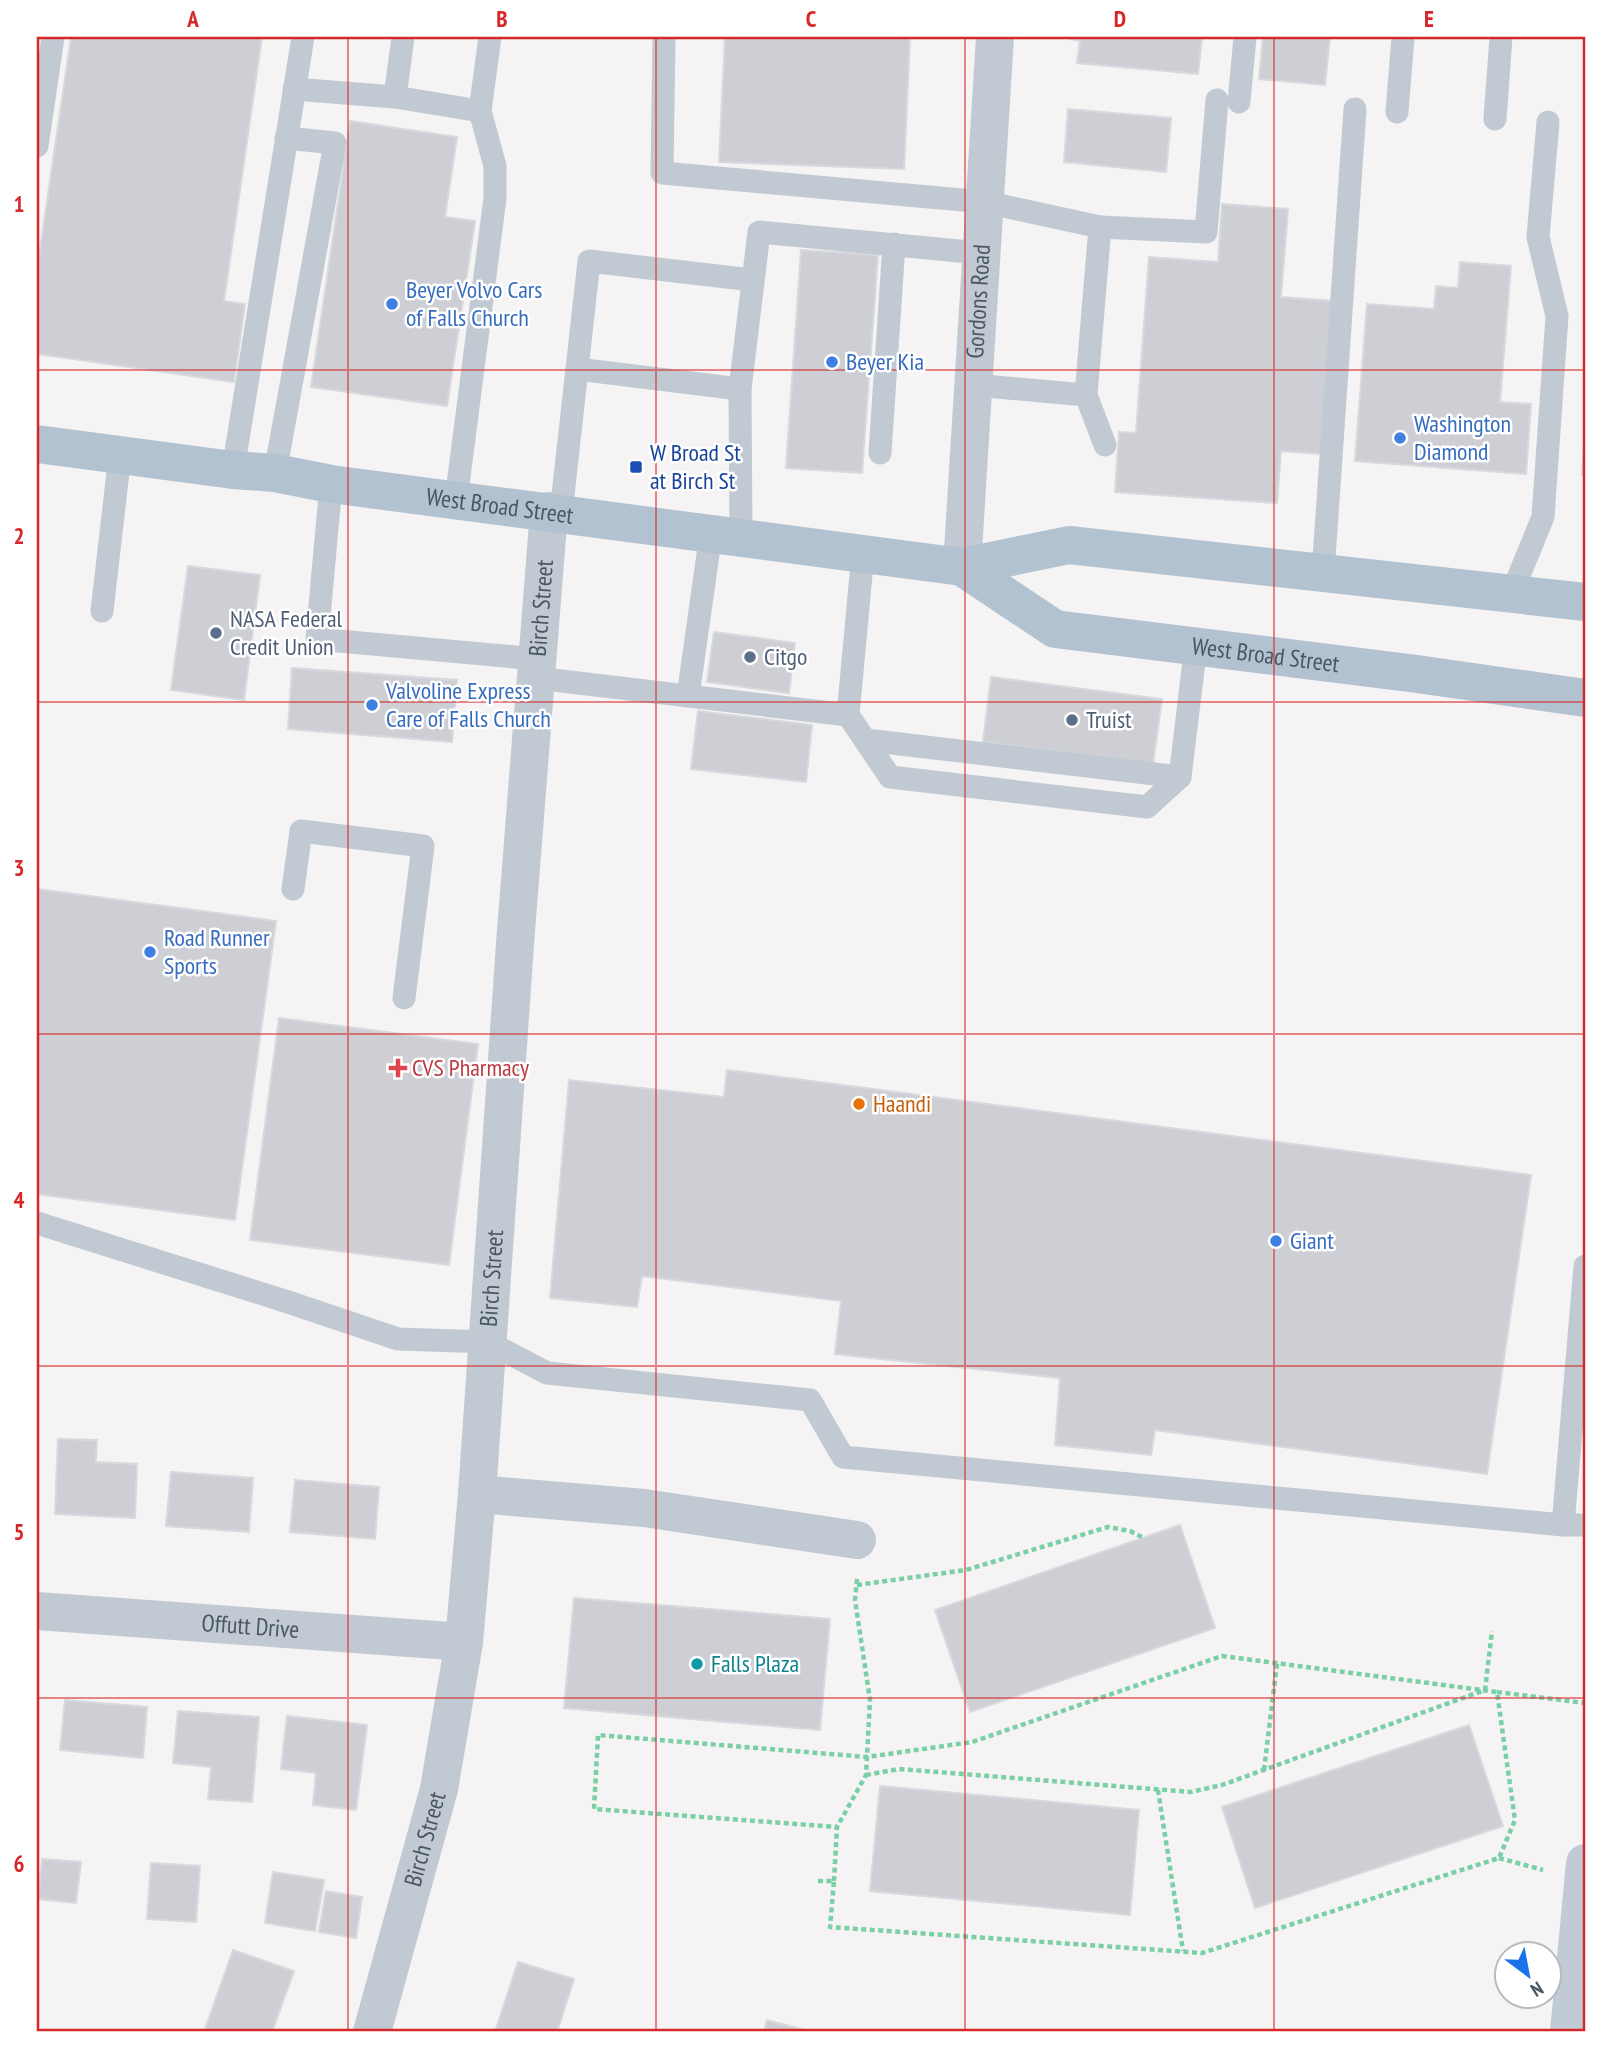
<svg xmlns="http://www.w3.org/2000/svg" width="1622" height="2069" viewBox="0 0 1622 2069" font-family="'PT Sans Narrow',sans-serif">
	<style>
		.building { fill: #cdcfd5; stroke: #d7d9de; stroke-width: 2 }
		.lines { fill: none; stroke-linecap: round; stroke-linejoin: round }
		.path { stroke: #7ad0a6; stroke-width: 4.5; stroke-dasharray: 5 3.5; stroke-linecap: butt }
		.lane { stroke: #c1cad2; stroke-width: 23 }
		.street { stroke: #c1cad2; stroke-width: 38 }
		.secondary { stroke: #c1cbd6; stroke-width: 38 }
		.primary { stroke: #b3c2d1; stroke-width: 38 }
		.grid { fill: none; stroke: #d62828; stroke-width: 2; stroke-opacity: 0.55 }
		.shop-dot { fill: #3f7fe0; stroke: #fff; stroke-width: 2.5 }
		.transit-dot { fill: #1a4fb4; stroke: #fff; stroke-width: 2.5 }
		.service-dot { fill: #5c6f8a; stroke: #fff; stroke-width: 2.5 }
		.health-dot { fill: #e0444e; stroke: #fff; stroke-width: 2.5 }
		.food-dot { fill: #e8710a; stroke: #fff; stroke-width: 2.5 }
		.culture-dot { fill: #0f9aa8; stroke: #fff; stroke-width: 2.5 }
		.labels { text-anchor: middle; stroke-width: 5; stroke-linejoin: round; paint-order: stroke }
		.shop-label { font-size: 24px; fill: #366cbe; stroke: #fff; text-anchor: start }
		.street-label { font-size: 24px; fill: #4a5661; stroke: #fff }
		.transit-label { font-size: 24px; fill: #164399; stroke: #fff; text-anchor: start }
		.service-label { font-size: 24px; fill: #4e5e75; stroke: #fff; text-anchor: start }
		.health-label { font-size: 24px; fill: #be3a42; stroke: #fff; text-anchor: start }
		.food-label { font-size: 24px; fill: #c56008; stroke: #fff; text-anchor: start }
		.culture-label { font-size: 24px; fill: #0d838f; stroke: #fff; text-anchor: start }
		.neatline { fill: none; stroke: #d62828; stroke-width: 2.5 }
		.grid-label { font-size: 23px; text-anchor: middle; font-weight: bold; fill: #d62828 }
	</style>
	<rect width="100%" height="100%" fill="#f5f3f3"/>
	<g class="building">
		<path d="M71,37H262L224,301L245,304L234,382L37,354V270Z"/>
		<path d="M725,37H910L904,169L719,162Z"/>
		<path d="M1071,37H1202L1198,74L1077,63L1080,41L1070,39Z"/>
		<path d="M1263,37H1330L1325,85L1259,79Z"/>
		<path d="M1068,109L1171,118L1166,172L1064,162Z"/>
		<path d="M350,121L457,137L445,217L475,221L447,406L311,387Z"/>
		<path d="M1222,204L1288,209L1281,297L1333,301L1321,454L1281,451L1277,503L1115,492L1119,432L1136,433L1149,257L1218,262Z"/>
		<path d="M801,250L878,255L862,473L786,468Z"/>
		<path d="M1460,262L1511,266L1500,402L1531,404L1526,474L1355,461L1367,304L1434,309L1436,286L1458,288Z"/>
		<path d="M1585,434V475H1582Z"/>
		<path d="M188,566L260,575L244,700L171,690Z"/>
		<path d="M714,632L795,643L789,693L707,682Z"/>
		<path d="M292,668L457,680L452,742L288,729Z"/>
		<path d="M991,677L1162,699L1153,764L983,742Z"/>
		<path d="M698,711L812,725L806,782L691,769Z"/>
		<path d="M37,889L276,921L235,1220L37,1194Z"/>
		<path d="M279,1018L478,1044L449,1265L250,1240Z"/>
		<path d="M727,1070L1531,1175L1487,1474L1155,1430L1151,1455L1055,1445L1060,1378L835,1354L841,1301L642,1276L637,1307L550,1298L569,1080L724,1097Z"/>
		<path d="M58,1439L97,1440L96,1462L137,1464L135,1518L55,1514Z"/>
		<path d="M171,1472L253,1478L249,1532L166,1526Z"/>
		<path d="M295,1480L379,1487L375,1539L290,1532Z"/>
		<path d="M1180,1525L1215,1628L970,1712L935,1610Z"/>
		<path d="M574,1598L830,1619L820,1730L564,1708Z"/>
		<path d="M65,1700L147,1707L143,1758L60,1750Z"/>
		<path d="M178,1711L259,1717L252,1802L208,1799L211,1767L173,1763Z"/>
		<path d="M287,1716L367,1725L356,1810L313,1805L316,1773L281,1769Z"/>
		<path d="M1469,1725L1503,1826L1255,1908L1222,1807Z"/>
		<path d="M880,1786L1139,1810L1130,1915L870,1891Z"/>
		<path d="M42,1859L81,1862L76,1903L38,1899Z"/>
		<path d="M151,1863L200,1866L196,1922L147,1919Z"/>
		<path d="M273,1872L324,1880L315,1931L265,1923Z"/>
		<path d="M326,1891L362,1897L356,1938L319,1932Z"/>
		<path d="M233,1950L294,1971L272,2032H204Z"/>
		<path d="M518,1962L574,1979L557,2032H495Z"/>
		<path d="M767,2020L812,2032H764Z"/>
	</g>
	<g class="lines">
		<g class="path">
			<path d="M857,1585L966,1570L1108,1527L1130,1531L1144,1538"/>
			<path d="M1497,1692L1585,1703"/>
			<path d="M1264,1770L1277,1663"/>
			<path d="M866,1775L899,1769L1191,1792L1222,1785L1485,1690L1492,1631"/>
			<path d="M1158,1790L1183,1951"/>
			<path d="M1499,1858L1543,1870"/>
			<path d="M818,1881H834L830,1927L1202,1953L1499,1858L1515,1820L1497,1692L1222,1656L972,1742L867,1757L598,1735L594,1809L837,1827"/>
			<path d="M834,1881L837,1827L866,1775L870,1700L855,1600L857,1579"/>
		</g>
		<g class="lane">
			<path d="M664,37L662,173L985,202L1100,227L1086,395L974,385"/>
			<path d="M294,89L395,97L480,111"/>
			<path d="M395,97L403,37"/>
			<path d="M1239,102L1245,37"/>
			<path d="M1397,112L1403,37"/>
			<path d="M1495,119L1501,37"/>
			<path d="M37,146L53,37"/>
			<path d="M1100,227L1206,232L1217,100"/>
			<path d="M577,369L740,389"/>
			<path d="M1086,395L1105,445"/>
			<path d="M880,453L894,244"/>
			<path d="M233,470L303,37"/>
			<path d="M275,473L335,143L286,138"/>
			<path d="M331,484L317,639L537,659"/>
			<path d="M456,500L495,198V166L480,111L490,37"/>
			<path d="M561,513L589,261L752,280"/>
			<path d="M741,537L740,389L759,232L980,253"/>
			<path d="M863,553L848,715L890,777L1147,807L1180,777L1196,645"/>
			<path d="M1323,573L1355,109"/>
			<path d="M1511,595L1543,517L1557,316L1538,237L1548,122"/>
			<path d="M102,611L120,455"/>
			<path d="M536,678L848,715"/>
			<path d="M688,696L711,533"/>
			<path d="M866,740L1180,777"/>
			<path d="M293,889L301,831L423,846L404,998"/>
			<path d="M37,1223L285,1301L398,1339L488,1342L547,1373L810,1400L843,1457L1563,1525H1585"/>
			<path d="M1563,1525L1585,1266"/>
		</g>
		<g class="street">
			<path id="s1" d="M962,567L995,37"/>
			<path d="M477,1494L644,1508L857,1540"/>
			<path id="s2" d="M37,1611L464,1642"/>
			<path id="s3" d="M372,2032L439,1789L464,1642L477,1494L515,944L549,511"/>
		</g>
		<path class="secondary" d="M1569,2032L1585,1863"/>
		<g class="primary">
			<path id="s4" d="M37,444L233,470L275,473L331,484L962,567L1069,545L1585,602"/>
			<path id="s5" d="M962,567L1055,629L1417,674L1585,698"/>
		</g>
	</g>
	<path class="grid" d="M348,37V2032M656,37V2032M965,37V2032M1274,37V2032M37,370H1585M37,702H1585M37,1034H1585M37,1366H1585M37,1698H1585"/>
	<g class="shop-dot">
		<circle cx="392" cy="304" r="7"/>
		<circle cx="832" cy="362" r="7"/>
		<circle cx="1400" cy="438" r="7"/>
		<circle cx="372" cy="705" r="7"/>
		<circle cx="150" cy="952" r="7"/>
		<circle cx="1276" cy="1241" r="7"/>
	</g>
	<rect class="transit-dot" x="629" y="460" width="14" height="14" rx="3.5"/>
	<g class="service-dot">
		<circle cx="216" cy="633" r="7"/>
		<circle cx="750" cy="657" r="7"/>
		<circle cx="1072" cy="720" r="7"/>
	</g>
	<path class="health-dot" d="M394.5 1057.5h7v7h7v7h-7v7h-7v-7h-7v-7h7z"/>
	<circle class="food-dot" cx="859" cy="1104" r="7"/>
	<circle class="culture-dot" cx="697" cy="1664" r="7"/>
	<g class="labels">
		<g class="shop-label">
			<text x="406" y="298">Beyer Volvo Cars<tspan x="406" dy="28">of Falls Church</tspan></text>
			<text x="846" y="370">Beyer Kia</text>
			<text x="1414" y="432">Washington<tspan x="1414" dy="28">Diamond</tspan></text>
			<text x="386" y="699">Valvoline Express<tspan x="386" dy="28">Care of Falls Church</tspan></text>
			<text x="164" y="946">Road Runner<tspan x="164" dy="28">Sports</tspan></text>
			<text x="1290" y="1249">Giant</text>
		</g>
		<g class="street-label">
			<text dy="8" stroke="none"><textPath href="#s1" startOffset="266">Gordons Road</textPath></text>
			<text dy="8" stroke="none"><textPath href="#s4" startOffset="467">West Broad Street</textPath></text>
			<text dy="8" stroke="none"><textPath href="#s3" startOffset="1438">Birch Street</textPath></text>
			<text dy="8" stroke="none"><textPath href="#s5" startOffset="324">West Broad Street</textPath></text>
			<text dy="8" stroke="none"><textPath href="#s3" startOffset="766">Birch Street</textPath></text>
			<text dy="8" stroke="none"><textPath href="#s2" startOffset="214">Offutt Drive</textPath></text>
			<text dy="8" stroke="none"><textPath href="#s3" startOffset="200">Birch Street</textPath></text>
		</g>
		<g class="transit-label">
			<text x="650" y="461">W Broad St<tspan x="650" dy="28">at Birch St</tspan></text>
		</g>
		<g class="service-label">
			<text x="230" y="627">NASA Federal<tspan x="230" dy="28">Credit Union</tspan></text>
			<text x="764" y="665">Citgo</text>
			<text x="1086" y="728">Truist</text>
		</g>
		<g class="health-label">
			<text x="412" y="1076">CVS Pharmacy</text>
		</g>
		<g class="food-label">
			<text x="873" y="1112">Haandi</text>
		</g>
		<g class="culture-label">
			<text x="711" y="1672">Falls Plaza</text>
		</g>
	</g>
	<rect width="1622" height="2069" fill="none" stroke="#ffffff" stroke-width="77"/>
	<g transform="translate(1528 1975) rotate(148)"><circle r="33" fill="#ffffff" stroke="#b7bbc0" stroke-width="2"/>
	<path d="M0-5L12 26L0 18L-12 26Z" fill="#1a73e8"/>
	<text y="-10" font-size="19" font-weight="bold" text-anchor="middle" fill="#4a5661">N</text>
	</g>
	<rect x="38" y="38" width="1546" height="1992" class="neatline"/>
	<g class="grid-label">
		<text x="193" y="27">A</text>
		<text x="502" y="27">B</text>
		<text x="811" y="27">C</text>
		<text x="1120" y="27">D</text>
		<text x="1429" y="27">E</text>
		<text x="19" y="212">1</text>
		<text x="19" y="544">2</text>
		<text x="19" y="876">3</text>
		<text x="19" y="1208">4</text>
		<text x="19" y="1540">5</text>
		<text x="19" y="1872">6</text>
	</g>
</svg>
